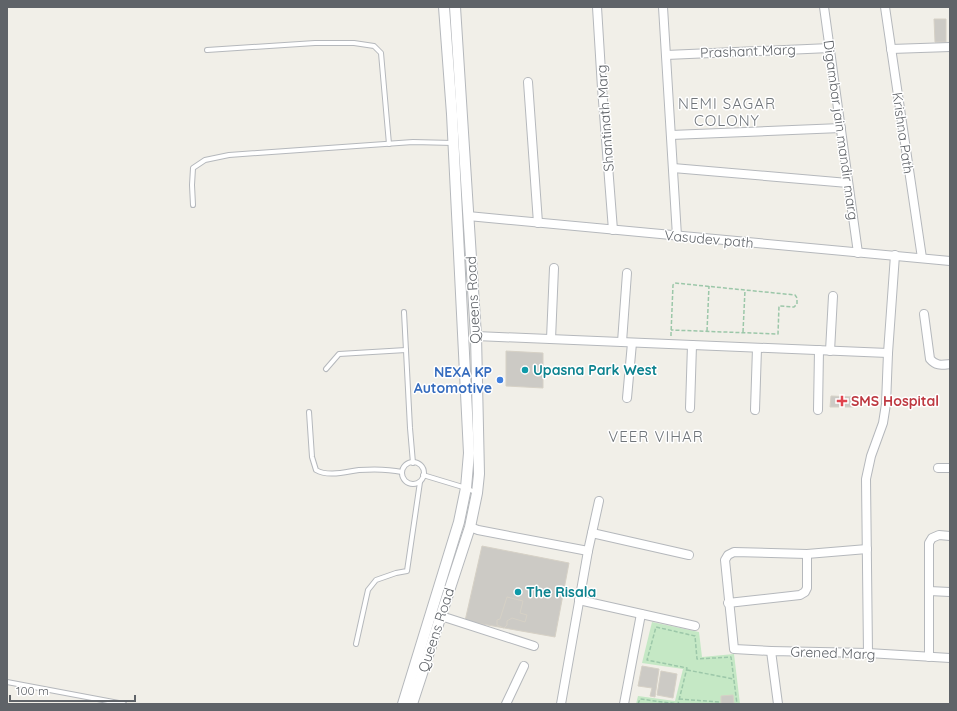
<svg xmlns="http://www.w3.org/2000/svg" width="957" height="711" viewBox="0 0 957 711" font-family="Quicksand,sans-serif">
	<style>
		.green { fill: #c5e8c5 }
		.building { fill: #cccac5; stroke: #d6d1c6 }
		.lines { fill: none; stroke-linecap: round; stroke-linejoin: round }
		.service-casing { stroke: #b5b8bc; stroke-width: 6 }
		.minor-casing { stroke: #b5b8bc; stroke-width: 10 }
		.tertiary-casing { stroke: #b5b8bc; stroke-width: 12 }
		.path { stroke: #9cc7a9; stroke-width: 1.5; stroke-dasharray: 4 2; stroke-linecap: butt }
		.service { stroke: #fff; stroke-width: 4 }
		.minor { stroke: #fff; stroke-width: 8 }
		.tertiary { stroke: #fff; stroke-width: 10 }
		.culture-dot { fill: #0f9aa8; stroke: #fff; stroke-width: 1.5 }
		.shop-dot { fill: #3f7fe0; stroke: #fff; stroke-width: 1.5 }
		.health-dot { fill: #e0444e; stroke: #fff; stroke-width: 1.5 }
		.labels { text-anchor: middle; stroke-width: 3; stroke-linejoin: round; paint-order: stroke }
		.street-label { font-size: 14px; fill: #5f6368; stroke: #fff }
		.culture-label { font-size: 14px; font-weight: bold; fill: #0d838f; stroke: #fff; text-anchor: start }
		.shop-label { font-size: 14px; font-weight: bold; fill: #366cbe; stroke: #fff; text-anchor: end }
		.health-label { font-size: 14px; font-weight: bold; fill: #be3a42; stroke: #fff; text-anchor: start }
		.neighbourhood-label { font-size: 15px; letter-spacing: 1px; fill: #70757a; stroke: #fff }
	</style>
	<rect width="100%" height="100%" fill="#f1efe8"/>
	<path class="green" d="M652,622L699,632L702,657L734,654L740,704H636L638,696L675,701L683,669L642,663Z"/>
	<g class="building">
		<path d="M934,19H946V42H935Z"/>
		<path d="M506,351L543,353V388L506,386Z"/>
		<path d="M831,396L854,397V407H830Z"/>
		<path d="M482,546L569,563L555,637L465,621Z"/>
		<path d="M507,597L523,601L520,613L527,615L525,622L512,618L507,621V625L504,628L497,625V620L500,619Z"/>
		<path d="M642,666L659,669L655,697L650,696L652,688L638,686Z"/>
		<path d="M661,671L677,674L673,698L657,695Z"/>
		<path d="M733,695L734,704H721V696Z"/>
	</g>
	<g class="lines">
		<g class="service-casing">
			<g id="service">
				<path d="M207,50L315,43H354L374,46L381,53L389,144"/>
				<path d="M193,205L192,185L193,168L205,160L229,155L413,142L453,143"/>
				<path d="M404,312L410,428L413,463"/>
				<path d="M326,369L339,354L406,350"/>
				<path d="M309,412L312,457L316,470C328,477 345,472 359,470C373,469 388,469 402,472"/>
				<circle cx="413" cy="473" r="11"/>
				<path d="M423,475L466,488L477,493"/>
				<path d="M356,644L368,590L376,580L396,573L407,571L420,482"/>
				<path d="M7,682L124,704"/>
			</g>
		</g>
		<g class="minor-casing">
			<g id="minor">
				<path d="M597,7L602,88L613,230"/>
				<path d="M663,7L677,236"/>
				<path d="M824,7L858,253"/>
				<path d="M885,7L922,258"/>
				<path d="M891,49L950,47"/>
				<path d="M666,55L830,48"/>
				<path d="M528,82L538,223"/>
				<path d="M671,135L841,128"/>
				<path d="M673,168L848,183"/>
				<path d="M468,216L950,261"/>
				<path d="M924,314L930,359C936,366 941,365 950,364"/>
				<path d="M476,336L888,353"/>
				<path d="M551,339L554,268"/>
				<path d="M622,342L627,273"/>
				<path d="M830,351L833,296"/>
				<path d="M627,398L632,343"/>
				<path d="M690,408L692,345"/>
				<path d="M755,410L757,348"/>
				<path d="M818,410L819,350"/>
				<path d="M938,468H950"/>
				<path d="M470,527L478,530L588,551"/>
				<path d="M592,533L689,555"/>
				<path d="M929,591L950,592"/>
				<path d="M579,600L695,626"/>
				<path d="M728,603L800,595L805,592L807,588V554"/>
				<path d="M441,616L534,646"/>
				<path d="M771,651L734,649L725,560L728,555L734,552L807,554L867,549"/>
				<path d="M868,653L866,479L871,456L883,423L886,404L888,353L895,255"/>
				<path d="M929,657V543L932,538L939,535L950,536"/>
				<path d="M506,704L524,666"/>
				<path d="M561,704L588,551L599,501"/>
				<path d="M624,704L641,614"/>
				<path d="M778,704L771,651L868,653L950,658"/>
			</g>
		</g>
		<g class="tertiary-casing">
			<g id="tertiary">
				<path d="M403,704L459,522L466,488L469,453L452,114L444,7"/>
				<path d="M412,704L470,527L477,493L479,474L476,336L455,7"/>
			</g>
		</g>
		<g class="path">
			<path d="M707,331L709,286"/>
			<path d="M743,332L745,290"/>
			<path d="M671,336V334L673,285L675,283L795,295L797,298V304L794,307L779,306L778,334L671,330"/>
			<path d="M687,670L734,679"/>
			<path d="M679,699L719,702"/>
			<path d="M638,704L640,699L678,704L687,668L647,660L656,627L695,636L697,659L731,657L737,704"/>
		</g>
		<use href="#service" class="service"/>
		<use href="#minor" class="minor"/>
		<use href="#tertiary" class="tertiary"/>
	</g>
	<g class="culture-dot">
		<circle cx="525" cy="370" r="4"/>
		<circle cx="518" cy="592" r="4"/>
	</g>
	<circle class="shop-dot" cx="500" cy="380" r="4"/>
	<path class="health-dot" d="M840 395h4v4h4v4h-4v4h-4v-4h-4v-4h4z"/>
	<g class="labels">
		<g class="street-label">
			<text transform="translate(748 51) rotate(-2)" y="5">Prashant Marg</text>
			<text transform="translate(605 118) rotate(-94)" y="5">Shantinath Marg</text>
			<text transform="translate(841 130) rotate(82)" y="5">Digambar jain mandir marg</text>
			<text transform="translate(903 133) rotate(82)" y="5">Krishna Path</text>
			<text transform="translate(709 239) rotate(5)" y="5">Vasudev path</text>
			<text transform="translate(473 300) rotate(-93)" y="5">Queens Road</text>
			<text transform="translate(436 630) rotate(-72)" y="5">Queens Road</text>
			<text transform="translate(833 653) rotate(2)" y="5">Grened Marg</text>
		</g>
		<g class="culture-label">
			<text x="533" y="375">Upasna Park West</text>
			<text x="526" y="597">The Risala</text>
		</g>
		<g class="shop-label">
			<text x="492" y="377">NEXA KP<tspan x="492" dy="16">Automotive</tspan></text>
		</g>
		<g class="health-label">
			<text x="851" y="406">SMS Hospital</text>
		</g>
		<g class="neighbourhood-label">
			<text x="727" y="109">NEMI SAGAR<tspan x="727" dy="17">COLONY</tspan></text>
			<text x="656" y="442">VEER VIHAR</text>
		</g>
	</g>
	<rect width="957" height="711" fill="none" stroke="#5f6368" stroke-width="16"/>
	<path d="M10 695v6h125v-6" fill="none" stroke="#5f6368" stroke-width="2"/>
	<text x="16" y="695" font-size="12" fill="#5f6368" stroke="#ffffff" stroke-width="3" paint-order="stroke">100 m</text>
</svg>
